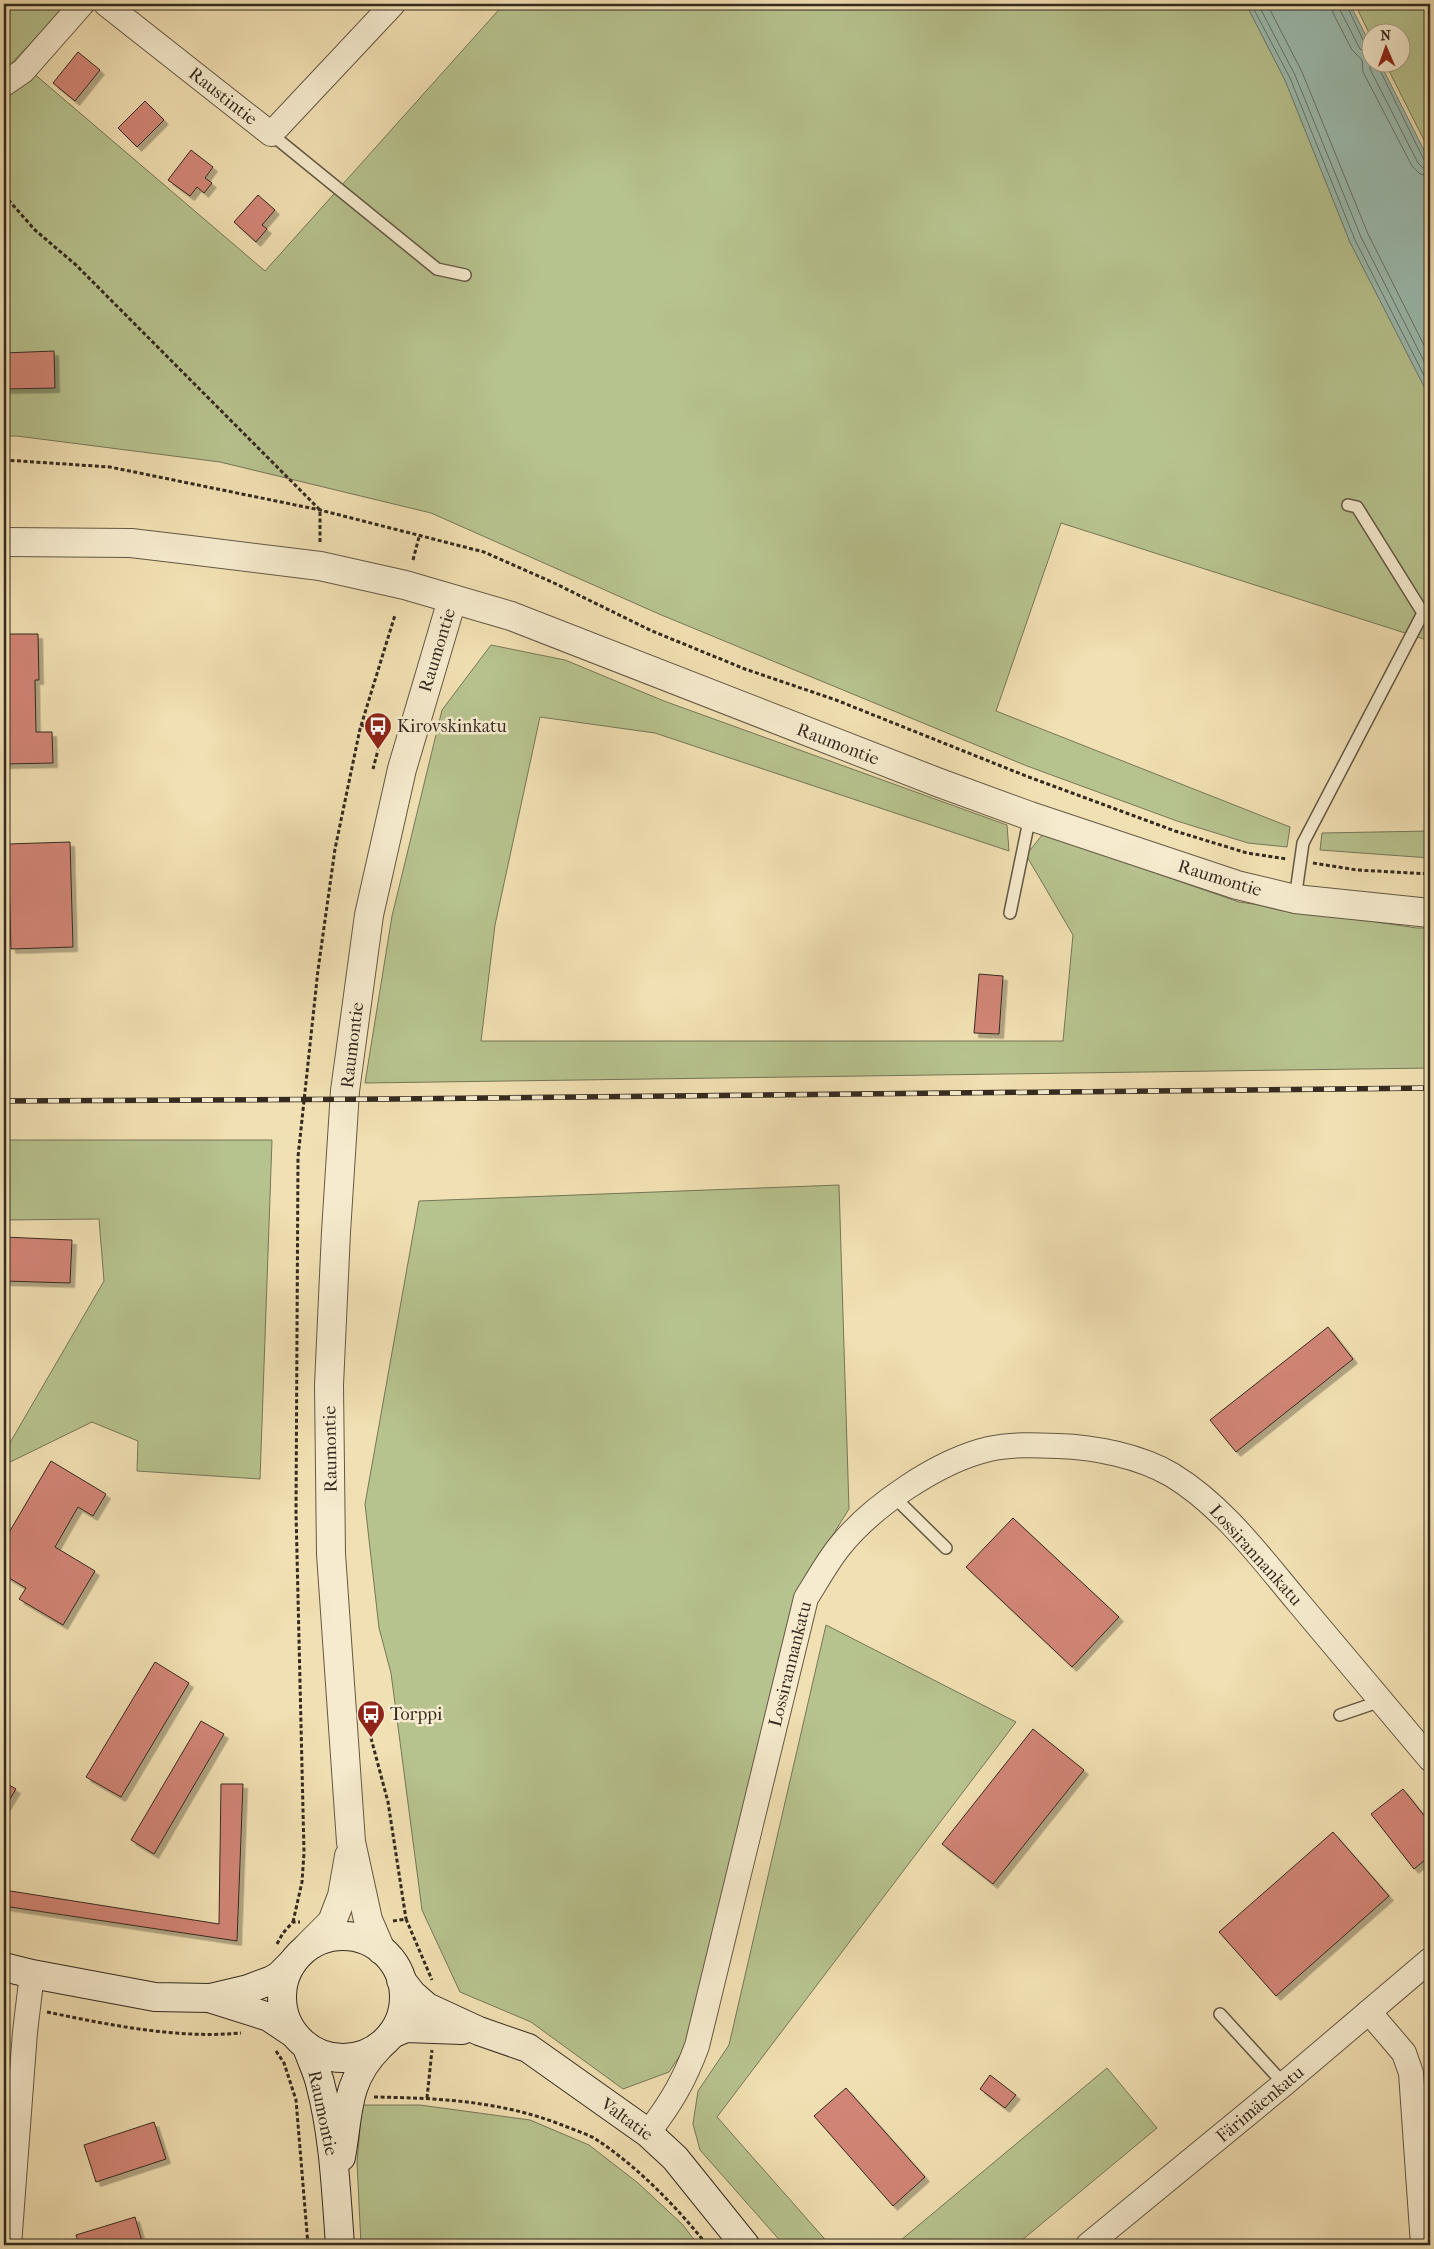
<svg xmlns="http://www.w3.org/2000/svg" width="1434" height="2249" viewBox="0 0 1434 2249" font-family="'IM FELL French Canon',serif">
	<style>
		.green { fill: #b7c38f; stroke: #767657 }
		.water { fill: #9bbcb1; stroke: #728277 }
		.lines { fill: none; stroke-linecap: round; stroke-linejoin: round }
		.shore { stroke: #687368; stroke-width: 1 }
		.building { fill: #d38677; stroke: #352a1f; filter: url(#shadow) }
		.service-casing { stroke: #645844; stroke-width: 14 }
		.minor-casing { stroke: #645844; stroke-width: 26 }
		.tertiary-casing { stroke: #645844; stroke-width: 30 }
		.secondary-casing { stroke: #352a1f; stroke-width: 30 }
		.path { stroke: #352a1f; stroke-width: 3; stroke-dasharray: 4 2.5; stroke-linecap: butt }
		.service { stroke: #f6ebce; stroke-width: 11 }
		.minor { stroke: #f6ebce; stroke-width: 24 }
		.tertiary { stroke: #f6ebce; stroke-width: 28 }
		.secondary { stroke: #f6ebce; stroke-width: 28 }
		.rail-casing { stroke: #352a1f; stroke-width: 5.5 }
		.rail { stroke: #f6ebce; stroke-width: 4; stroke-dasharray: 11; stroke-linecap: butt }
		.labels { text-anchor: middle; stroke-width: 5; stroke-linejoin: round; paint-order: stroke }
		.street-label { font-size: 18px; fill: #352a1f; stroke: #f6ebce }
		.poi-label { font-size: 18px; fill: #352a1f; stroke: #f6ebce; text-anchor: start }
	</style>
	<defs>
		<filter id="shadow"><feDropShadow dx="4.5" dy="4.5" stdDeviation="0" flood-color="#0004"/></filter>
	</defs>
	<rect width="100%" height="100%" fill="#f1e0b3"/>
	<filter id="stains"><feTurbulence type="fractalNoise" baseFrequency=".004" numOctaves="4"/><feColorMatrix values="0 0 0 0 .2 0 0 0 0 .09 0 0 0 0 .02 0 0 0 .5 -.17"/></filter>
	<radialGradient id="worn" r=".72"><stop offset=".6" stop-color="#630" stop-opacity="0"/><stop offset="1" stop-color="#630" stop-opacity=".3"/></radialGradient>
	<g class="green">
		<path d="M4,4H68L9,66L4,69Z"/>
		<path d="M504,4H1246L1285,80L1350,242L1430,398V641L1061,523L996,711L1290,827L1287,847L1248,843L1177,821L1027,766L659,614L431,513L220,462L17,436H4V94L32,72L265,271Z"/>
		<path d="M1355,4H1430V152L1385,63L1402,62V32H1372L1371,37Z"/>
		<path d="M491,645L565,660L664,701L1007,825L1009,851L655,733L540,717L495,925L481,1041H1063L1073,935L1026,855L1043,834L1239,902L1417,928H1430V1068L365,1083L392,916L442,710Z"/>
		<path d="M1430,831V858L1320,850L1322,833Z"/>
		<path d="M4,1140H272L260,1479L137,1471L138,1441L92,1422L4,1465V1453L104,1281L99,1219L4,1220Z"/>
		<path d="M839,1185L849,1509L804,1581L696,2031L669,2072L623,2089L531,2022L460,1992L422,1910L391,1673L379,1628L365,1504L419,1201Z"/>
		<path d="M826,1625L1016,1722L717,2117L830,2245H796L793,2242L783,2244L700,2150L693,2124L698,2091L729,2045Z"/>
		<path d="M1107,2068L1157,2128L1016,2245H895Z"/>
		<path d="M362,2105H420L530,2120L589,2145L638,2183L683,2225L698,2245H361L357,2162Z"/>
	</g>
	<path class="water" d="M1246,4H1350L1371,46L1372,62L1380,63L1430,162V398L1350,242L1285,80Z"/>
	<g class="lines">
		<g class="shore">
			<path d="M1251,4L1290,78L1355,240L1430,387"/>
			<path d="M1258,4L1295,75L1361,237L1430,373"/>
			<path d="M1267,4L1302,72L1368,234L1430,357"/>
			<path d="M1332,4L1333,13L1352,50L1362,60L1363,72L1412,166L1420,174L1430,176"/>
			<path d="M1339,4L1340,10L1360,49L1371,55L1370,69L1418,163L1423,168L1430,169"/>
			<path d="M1346,4L1365,44L1372,47"/>
			<path d="M1376,62L1424,160L1430,163"/>
		</g>
	</g>
	<g class="building">
		<path d="M78,52L100,70L75,101L53,83Z"/>
		<path d="M145,101L164,120L137,147L118,128Z"/>
		<path d="M191,150L213,167L205,178L212,183L204,193L197,187L190,196L168,180Z"/>
		<path d="M258,195L275,210L262,225L267,229L256,242L234,222Z"/>
		<path d="M54,351L55,388L4,389V353Z"/>
		<path d="M4,634H38L39,680H35L36,732H52L53,763L4,764Z"/>
		<path d="M70,842L73,947L11,949L8,844Z"/>
		<path d="M979,974L1003,976L999,1034L974,1033Z"/>
		<path d="M4,1237L72,1240L70,1283L4,1281Z"/>
		<rect x="1428" y="1250" width="2" height="34"/>
		<path d="M1328,1327L1353,1359L1236,1452L1210,1420Z"/>
		<path d="M51,1461L106,1494L93,1516L78,1507L55,1547L95,1571L63,1625L19,1599L26,1588L4,1575V1541Z"/>
		<path d="M1013,1518L1119,1617L1072,1667L966,1567Z"/>
		<path d="M155,1662L189,1683L121,1797L86,1777Z"/>
		<path d="M201,1721L224,1734L154,1854L131,1840Z"/>
		<path d="M1033,1729L1084,1770L993,1884L942,1844Z"/>
		<path d="M4,1782L16,1789L4,1809Z"/>
		<path d="M221,1784H243L237,1941L4,1906V1890L219,1924Z"/>
		<path d="M1403,1789L1430,1823V1856L1414,1869L1371,1814Z"/>
		<path d="M1333,1832L1389,1896L1276,1996L1219,1932Z"/>
		<path d="M990,2075L1016,2095L1005,2108L980,2089Z"/>
		<path d="M846,2088L925,2177L893,2206L814,2116Z"/>
		<path d="M154,2122L166,2159L96,2182L84,2145Z"/>
		<path d="M135,2217L143,2245H79L76,2235Z"/>
	</g>
	<g class="lines">
		<g class="service-casing">
			<g id="service">
				<path d="M271,134L437,269L465,275"/>
				<path d="M1295,899L1303,843L1423,613L1357,507L1348,505"/>
				<path d="M1010,913L1030,816"/>
				<path d="M893,1496L946,1548"/>
				<path d="M1340,1715L1381,1701"/>
				<path d="M1220,2014L1284,2084"/>
			</g>
		</g>
		<g class="minor-casing">
			<g id="minor">
				<path d="M106,4L271,134L393,4"/>
				<path d="M4,84L23,71L82,4"/>
				<path d="M1369,2012L1404,2053L1411,2073L1423,2245"/>
				<path d="M648,2133C671,2103 684,2081 697,2046L806,1598C817,1581 827,1562 840,1546C872,1506 938,1461 989,1449C1011,1444 1035,1445 1058,1446C1094,1447 1140,1456 1172,1475C1223,1506 1261,1558 1298,1602C1342,1655 1386,1707 1430,1759"/>
				<path d="M9,2245L25,2032L32,1974"/>
				<path d="M1088,2245L1284,2084L1430,1960"/>
			</g>
		</g>
		<g class="tertiary-casing">
			<g id="tertiary">
				<path d="M4,542L131,543L190,550L320,566L405,585L511,616L937,782L1030,816L1237,885L1295,899L1430,913"/>
				<path d="M307,1947L332,1922L342,1896L349,1856"/>
				<path d="M381,1950L368,1920L351,1842L331,1554L329,1385L336,1232L345,1091L369,915L402,769L452,600"/>
			</g>
		</g>
		<g class="secondary-casing">
			<g id="secondary">
				<circle cx="343" cy="1997" r="61"/>
				<path d="M4,1967L32,1974L155,1997L210,1998L248,1989L272,1980L279,1976L292,1963"/>
				<path d="M401,1980L412,1994L427,2007L479,2031L528,2048L648,2133L675,2158L745,2245"/>
				<path d="M212,1999L269,2017L293,2033"/>
				<path d="M392,2034L406,2028L462,2030"/>
				<path d="M307,2047C311,2059 317,2071 320,2083C334,2136 336,2191 340,2245"/>
				<path d="M341,2157C349,2113 345,2081 379,2047"/>
			</g>
		</g>
		<g class="path">
			<path d="M4,195L35,230L76,265L320,510V543"/>
			<path d="M4,460L110,467L320,510L484,552L554,583L652,631L745,669L836,700L1026,776L1175,831L1247,853L1287,859"/>
			<path d="M413,560L419,537"/>
			<path d="M361,725L383,731L373,769"/>
			<path d="M1313,863L1357,870L1430,874"/>
			<path d="M371,1738L388,1802L406,1919"/>
			<path d="M393,1921L406,1919L432,1980"/>
			<path d="M293,1922L302,1882L304,1853L296,1512L298,1157L318,970L335,849L360,729L395,615"/>
			<path d="M277,1944L283,1933L293,1922H300"/>
			<path d="M47,2012C110,2025 177,2039 241,2033"/>
			<path d="M276,2051L284,2063L296,2100L308,2245"/>
			<path d="M374,2097C439,2098 501,2101 562,2125C572,2129 584,2133 594,2138C636,2165 676,2206 707,2245"/>
			<path d="M427,2098L432,2050"/>
		</g>
		<use href="#service" class="service"/>
		<use href="#minor" class="minor"/>
		<use href="#tertiary" class="tertiary"/>
		<use href="#secondary" class="secondary"/>
		<g class="rail-casing">
			<path id="rail" d="M4,1101L394,1099L1430,1088"/>
		</g>
		<use href="#rail" class="rail"/>
	</g>
	<defs>
		<g id="bus-pin" transform="scale(1.4375)"><path d="M0 17L-7.5 6A9.5 9.5 0 1 1 7.5 6Z" fill="#8f2418" stroke="#f6ebce"/><path d="M-5-6H5V4H4V6H2V4H-2V6H-4V4H-5ZM-3.5-4V0h7V-4ZM-3.5 1.2v1.5H-2V1.2ZM2 1.2v1.5H3.5V1.2Z" fill="#fff"/></g>
	</defs>
	<g fill-rule="evenodd">
		<use href="#bus-pin" x="378" y="726"/>
		<use href="#bus-pin" x="371" y="1714"/>
	</g>
	<g class="labels">
		<g class="street-label">
			<text transform="translate(223 96) rotate(38)" y="6">Raustintie</text>
			<text transform="translate(437 650) rotate(-73)" y="6">Raumontie</text>
			<text transform="translate(838 744) rotate(21)" y="6">Raumontie</text>
			<text transform="translate(1220 878) rotate(17)" y="6">Raumontie</text>
			<text transform="translate(352 1045) rotate(-83)" y="6">Raumontie</text>
			<text transform="translate(330 1449) rotate(-91)" y="6">Raumontie</text>
			<text transform="translate(1256 1555) rotate(48)" y="6">Lossirannankatu</text>
			<text transform="translate(790 1664) rotate(-76)" y="6">Lossirannankatu</text>
			<text transform="translate(1260 2104) rotate(-40)" y="6">Färimäenkatu</text>
			<text transform="translate(323 2113) rotate(78)" y="6">Raumontie</text>
			<text transform="translate(627 2119) rotate(36)" y="6">Valtatie</text>
		</g>
		<g class="poi-label">
			<text x="397" y="732">Kirovskinkatu</text>
			<text x="390" y="1720">Torppi</text>
		</g>
	</g>
	<rect width="1434" height="2249" fill="none" stroke="#f1e0b3" stroke-width="20"/>
	<rect x="5" y="5" width="1424" height="2239" fill="none" stroke="#352a1f" stroke-width="2.5"/>
	<rect x="10" y="10" width="1414" height="2229" fill="none" stroke="#352a1f"/>
	<g transform="translate(1386 48) rotate(358)"><circle r="24" fill="#f6ebce" stroke="#a99e88"/>
	<path d="M0-4L9 19L0 12L-9 19Z" fill="#8f2418"/>
	<text y="-8" font-size="14" font-weight="bold" text-anchor="middle" fill="#352a1f">N</text>
	</g>
	<rect width="100%" height="100%" filter="url(#stains)"/>
	<rect width="100%" height="100%" fill="url(#worn)"/>
</svg>
